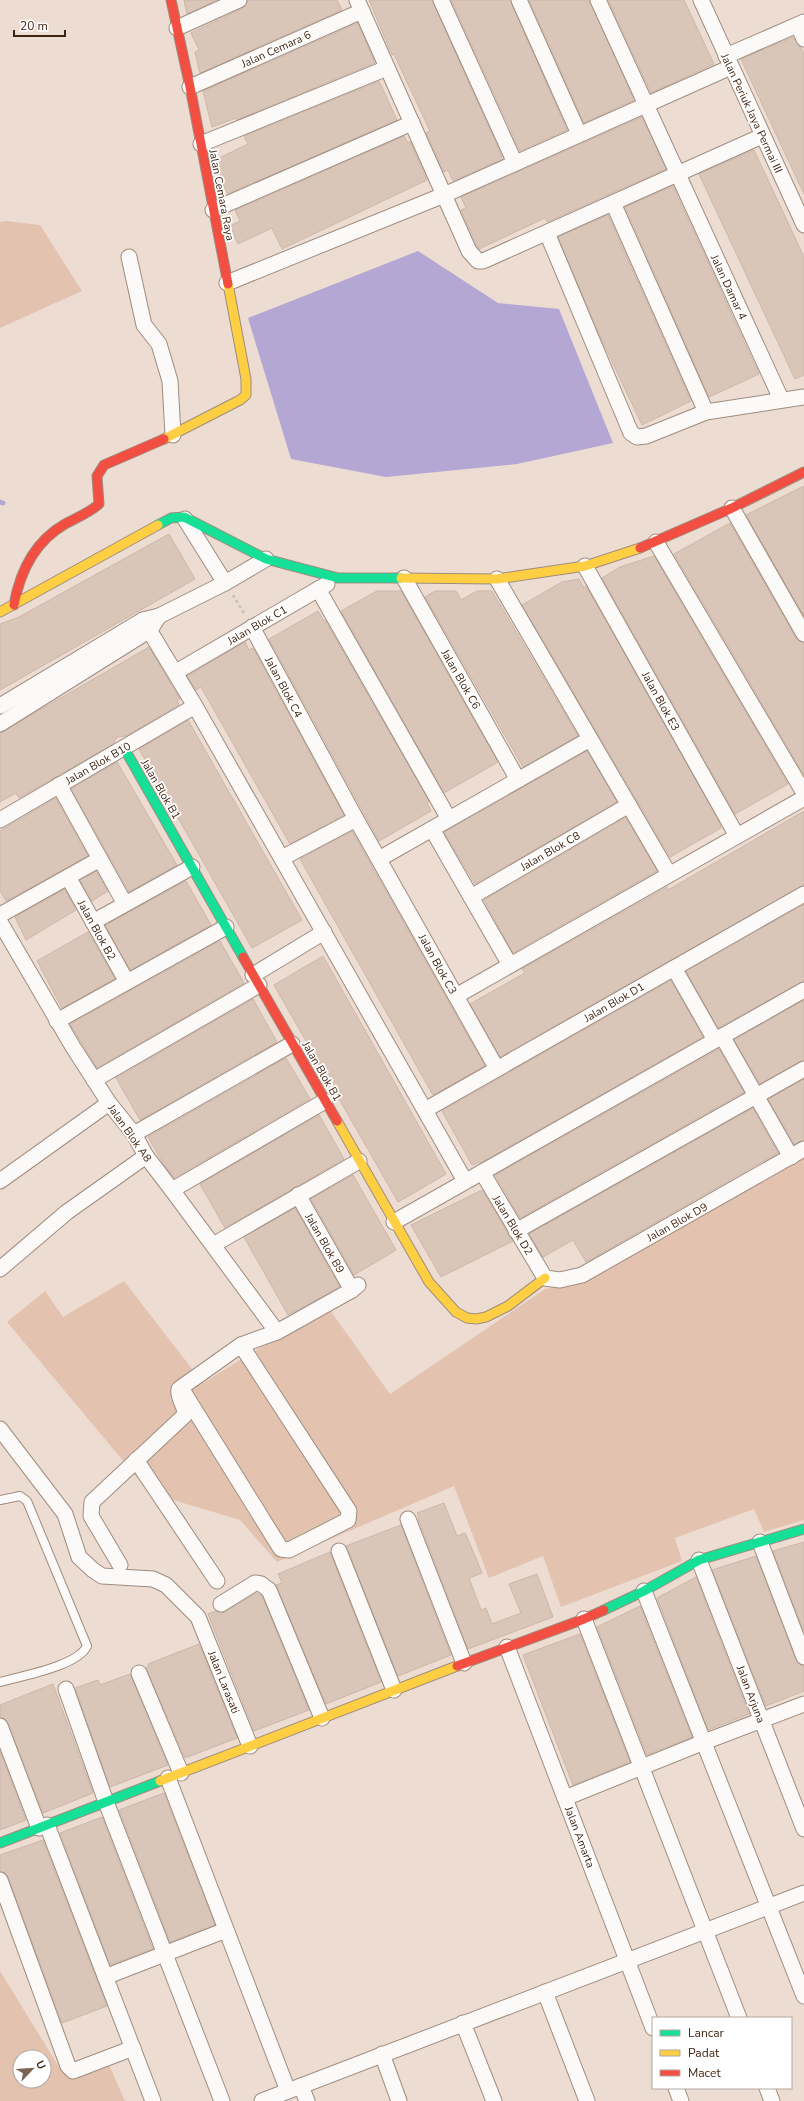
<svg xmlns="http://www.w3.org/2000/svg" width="804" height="2101" viewBox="0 0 804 2101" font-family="'Nunito Sans',sans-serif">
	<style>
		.green { fill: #e3c3af; fill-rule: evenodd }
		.water { fill: #b4a7d4 }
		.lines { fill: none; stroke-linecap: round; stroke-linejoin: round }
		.stream { stroke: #b4a7d4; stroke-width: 5 }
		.building { fill: #dac5b9; stroke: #ccb7aa }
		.lane-casing { stroke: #a08c7e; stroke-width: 10 }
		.street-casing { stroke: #a08c7e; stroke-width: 17 }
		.fast-casing { stroke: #a08c7e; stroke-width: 11 }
		.slow-casing { stroke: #a08c7e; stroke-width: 11 }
		.jam-casing { stroke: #a08c7e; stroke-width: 11 }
		.path { stroke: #c7bfb9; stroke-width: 2.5; stroke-dasharray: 3 3; stroke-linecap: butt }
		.lane { stroke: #fcfaf8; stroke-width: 8 }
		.street { stroke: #fcfaf8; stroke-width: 15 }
		.fast { stroke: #16e098; stroke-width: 9 }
		.slow { stroke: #ffcf43; stroke-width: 9 }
		.jam { stroke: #f24e42; stroke-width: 9 }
		.labels { text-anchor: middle; stroke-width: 3.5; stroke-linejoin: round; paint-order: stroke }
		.street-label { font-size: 11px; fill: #402412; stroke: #fff }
	</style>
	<rect width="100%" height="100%" fill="#ecdcd2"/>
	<g class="green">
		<path d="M6,221L40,225L82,291L0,328V222Z"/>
		<path d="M804,1156V1520L764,1532L754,1509L675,1538L682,1561L561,1607L543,1556L489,1578L454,1486L277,1562L240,1520L150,1493L7,1322L45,1291L63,1317L124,1281L203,1383L327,1306L390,1394L545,1289L585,1280Z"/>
		<path d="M0,1971L62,2072L105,2056L125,2101H0ZM20,2057H44V2081H20Z"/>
	</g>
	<path class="water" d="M418,251L498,303L559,309L613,443L517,464L386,477L291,459L248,318Z"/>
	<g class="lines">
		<path class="stream" d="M0,502L3,503"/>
	</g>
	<g class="building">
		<path d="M184,0H217L187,14Z"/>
		<path d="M248,0H337L342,10L200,73L195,52L199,50L191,33L243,8Z"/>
		<path d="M369,0H432L503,159L453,181L448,170L444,172L426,133L430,131L394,54L392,55Z"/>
		<path d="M451,0H510L567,130L520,151Z"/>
		<path d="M529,0H589L634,100L584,123Z"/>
		<path d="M608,0H684L714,64L651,93Z"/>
		<path d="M358,23L375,63L237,120L236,118L212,127L203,91Z"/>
		<path d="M793,37L804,53V194L741,59Z"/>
		<path d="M379,81L397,120L228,194L220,179L217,159L248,144L244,136Z"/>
		<path d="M642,117L666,169L547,222L545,218L479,249L477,246L461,210L466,208L461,197Z"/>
		<path d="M404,136L408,143L410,141L427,180L282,249L272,228L238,244L230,226L240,221L235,210Z"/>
		<path d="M754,150L804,257V375L795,379L699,174Z"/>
		<path d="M673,186L759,374L709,397L625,207Z"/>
		<path d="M608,215L691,401L642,425L599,334L558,237Z"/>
		<path d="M804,486V616L746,515Z"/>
		<path d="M730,523L796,638L804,643V775L674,554Z"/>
		<path d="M169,534L195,579L0,690V624L19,617Z"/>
		<path d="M654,556L788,784L735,814L602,578L620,567Z"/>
		<path d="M579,579L584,588L586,586L720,823L721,828L670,857L522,605L562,582Z"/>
		<path d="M377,591H401L498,762L444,793L341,611Z"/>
		<path d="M435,591H456L461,600L477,591H492L578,736L523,767L425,597Z"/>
		<path d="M318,611L324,621L325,620L429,801L427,803L431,811L379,841L269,639Z"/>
		<path d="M245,642L249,650L253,648L344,815L290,844L201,687L196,690L187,676Z"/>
		<path d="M149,647L180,699L177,700L179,705L126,736L117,737L113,744L19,798L16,793L0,802V733Z"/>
		<path d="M188,720L302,920L252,948L139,749Z"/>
		<path d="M587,751L617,802L475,884L444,832Z"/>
		<path d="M117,762L177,865L129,892L71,789Z"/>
		<path d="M56,798L88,856L6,901L0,891V831Z"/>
		<path d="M804,811V885L500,1057L470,1004L525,973L522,969L667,887L668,890Z"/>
		<path d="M626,817L657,871L513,953L484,900Z"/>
		<path d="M352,831L485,1066L433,1095L300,859Z"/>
		<path d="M97,871L108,891L92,901L80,880Z"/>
		<path d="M186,881L211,925L130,970L105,925Z"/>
		<path d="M65,889L76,910L26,940L15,917Z"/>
		<path d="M804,904V981L718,1028L686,971Z"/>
		<path d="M88,932L115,979L62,1008L37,961Z"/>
		<path d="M220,941L244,983L97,1068L70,1024Z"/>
		<path d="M323,956L446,1174L398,1202L274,985Z"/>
		<path d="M671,980L703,1037L480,1163L479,1162L472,1165L442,1111Z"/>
		<path d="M253,999L277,1042L140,1120L116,1078Z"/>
		<path d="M804,1000V1060L760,1084L734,1040Z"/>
		<path d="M719,1049L744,1092L520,1218L495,1175Z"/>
		<path d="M286,1058L310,1099L174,1178L163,1163L148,1137Z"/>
		<path d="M804,1079V1140L794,1144L768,1099Z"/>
		<path d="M753,1108L778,1153L586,1262L573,1240L543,1257L529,1234Z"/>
		<path d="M319,1115L344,1159L225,1228L200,1184Z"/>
		<path d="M353,1175L396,1250L354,1275L311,1199Z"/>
		<path d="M482,1190L513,1241L441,1277L411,1225Z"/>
		<path d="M295,1208L340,1287L288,1315L244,1237Z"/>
		<path d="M444,1503L457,1536L465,1533L476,1558L482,1573L469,1578L481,1610L486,1608L492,1624L521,1613L509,1584L537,1574L553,1617L468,1649L418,1519L419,1518L417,1513Z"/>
		<path d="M401,1525L451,1655L398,1676L346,1546Z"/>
		<path d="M804,1542V1632L773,1551Z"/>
		<path d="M330,1552L381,1682L326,1704L276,1585L282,1583L278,1574Z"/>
		<path d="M756,1556L796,1660L799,1664L804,1666V1691L766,1706L712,1570Z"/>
		<path d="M696,1577L749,1714L708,1730L657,1598Z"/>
		<path d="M256,1593L262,1596L309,1710L254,1731L208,1614L216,1611L221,1613L225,1612Z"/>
		<path d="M640,1606L692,1737L647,1755L597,1627Z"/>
		<path d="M580,1634L630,1762L573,1785L523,1655Z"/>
		<path d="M199,1644L237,1738L185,1758L146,1668L149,1666L148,1664Z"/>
		<path d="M130,1674L168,1765L110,1787L75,1688L98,1680L100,1685Z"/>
		<path d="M53,1684L93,1793L43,1813L8,1723L5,1719L0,1717V1705Z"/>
		<path d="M0,1751L26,1820L0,1830Z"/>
		<path d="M164,1793L215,1925L170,1942L119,1810Z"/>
		<path d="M102,1817L153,1949L110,1965L60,1833Z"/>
		<path d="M43,1840L107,2006L62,2023L8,1877L5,1873L0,1871V1855Z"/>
	</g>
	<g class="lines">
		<g class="lane-casing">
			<path id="lane" d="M0,1500L20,1496L27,1501L87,1646C78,1666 21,1676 0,1682"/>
		</g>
		<g class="street-casing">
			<g id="street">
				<path d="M357,0L469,251L478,261H483L762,136"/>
				<path d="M441,0L515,163"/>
				<path d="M519,0L579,134"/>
				<path d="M598,0L781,399"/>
				<path d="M701,0L804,225"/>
				<path d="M798,25L804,39"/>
				<path d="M177,28L239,0"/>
				<path d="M726,56L804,22"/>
				<path d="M190,87L362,11"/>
				<path d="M201,144L387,68"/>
				<path d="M613,203L706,412"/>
				<path d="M213,210L412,123"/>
				<path d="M547,233L631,433L637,437L646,436L706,412L804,397"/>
				<path d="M129,257L144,325L159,344L170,381L173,435"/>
				<path d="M227,283L444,195L731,67"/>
				<path d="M732,508L804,634"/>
				<path d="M185,519L225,583"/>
				<path d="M656,542L804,793"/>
				<path d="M585,566L737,836"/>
				<path d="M404,578L518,780"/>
				<path d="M497,579L669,874"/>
				<path d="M318,589L449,819"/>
				<path d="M159,616L225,583L266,559"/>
				<path d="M143,620L195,706L465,1181"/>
				<path d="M252,627L356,819L497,1069"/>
				<path d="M176,672L327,584"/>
				<path d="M0,706L143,620L159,616L150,630L0,724"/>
				<path d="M59,785L125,904"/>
				<path d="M0,820L195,706"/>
				<path d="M432,829L510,965"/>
				<path d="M282,858L356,819"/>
				<path d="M379,859L590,739"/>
				<path d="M68,877L127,982"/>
				<path d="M471,897L629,805"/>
				<path d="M0,915L100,859"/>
				<path d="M0,922L73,1047L109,1103L134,1134L146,1156L172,1190L277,1332"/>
				<path d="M93,922L192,867"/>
				<path d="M674,968L715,1040"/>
				<path d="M253,975L324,932"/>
				<path d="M456,996L804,798"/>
				<path d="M57,1021L226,927"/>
				<path d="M722,1036L791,1157"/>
				<path d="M94,1080L259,985"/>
				<path d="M425,1110L804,894"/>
				<path d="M134,1134L292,1044"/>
				<path d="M482,1172L545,1278L560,1280L582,1275L804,1149"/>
				<path d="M0,1181L109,1103"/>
				<path d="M172,1190L325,1101"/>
				<path d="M298,1195L352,1290"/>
				<path d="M394,1222L804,990"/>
				<path d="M516,1231L804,1069"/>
				<path d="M213,1245L359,1161"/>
				<path d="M0,1269L67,1212L146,1156"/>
				<path d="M181,1388L281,1549L289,1550L348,1520L349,1511L241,1345"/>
				<path d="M0,1429L65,1514L79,1557L93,1570L102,1576L153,1579L166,1585L198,1617L250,1746"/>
				<path d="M136,1460L217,1581"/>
				<path d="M408,1519L464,1663"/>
				<path d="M760,1542L804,1657"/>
				<path d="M339,1551L394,1690"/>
				<path d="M699,1560L804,1829"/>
				<path d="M120,1565L91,1516L92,1502L185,1415C186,1406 177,1399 179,1389L241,1345L277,1332L352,1290L358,1285"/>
				<path d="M644,1591L804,1996"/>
				<path d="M221,1604L255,1583L261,1584L269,1590L322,1718"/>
				<path d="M584,1619L739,2018"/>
				<path d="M507,1647L653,2028"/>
				<path d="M139,1673L181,1773"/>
				<path d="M66,1689L106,1802L222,2101"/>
				<path d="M0,1726L39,1828"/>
				<path d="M168,1778L288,2091"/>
				<path d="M565,1798L704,1742L804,1704"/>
				<path d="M47,1825L153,2101"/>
				<path d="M0,1880L68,2066L73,2071L133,2048"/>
				<path d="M105,1977L226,1930"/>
				<path d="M545,1992L587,2101"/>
				<path d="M463,2023L494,2101"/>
				<path d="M382,2054L399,2101"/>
				<path d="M301,2086L307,2101"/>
				<path d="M676,2088L681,2101"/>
				<path d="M767,2088L772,2101"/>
				<path d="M262,2101L804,1893"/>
			</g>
		</g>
		<g class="fast-casing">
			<g id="fast">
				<path d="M158,525L171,518L184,517L266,559L338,578H401"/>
				<path d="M124,748L243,957"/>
				<path d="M604,1610L644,1591L699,1560L804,1529"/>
				<path d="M0,1843L160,1781"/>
			</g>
		</g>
		<g class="slow-casing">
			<g id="slow">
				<path d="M164,439L240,400L246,395V379L228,284"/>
				<path d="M401,578L497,579L585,566L640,548"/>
				<path d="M0,612L158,525"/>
				<path d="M337,1121L429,1282L456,1312L467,1318L476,1319L486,1317L508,1306L545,1278"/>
				<path d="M160,1781L457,1666"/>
			</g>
		</g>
		<g class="jam-casing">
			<g id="jam">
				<path d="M171,0L190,87L228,284"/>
				<path d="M640,548L732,508L804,472"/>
				<path d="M14,605C20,571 34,542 65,524C76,518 89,513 99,504L97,476L104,465L164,439"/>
				<path d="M243,957L337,1121"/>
				<path d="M457,1666L584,1619L604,1610"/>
			</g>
		</g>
		<path class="path" d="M233,595L245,615"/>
		<use href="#lane" class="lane"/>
		<use href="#street" class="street"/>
		<use href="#fast" class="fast"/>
		<use href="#slow" class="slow"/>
		<use href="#jam" class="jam"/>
	</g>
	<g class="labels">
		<g class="street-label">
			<text transform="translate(276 49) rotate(-24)" y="4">Jalan Cemara 6</text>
			<text transform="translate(752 113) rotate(65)" y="4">Jalan Periuk Jaya Permai III</text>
			<text transform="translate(222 195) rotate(79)" y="4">Jalan Cemara Raya</text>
			<text transform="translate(729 287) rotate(65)" y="4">Jalan Damar 4</text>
			<text transform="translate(257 625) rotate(-30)" y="4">Jalan Blok C1</text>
			<text transform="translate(461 679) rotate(60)" y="4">Jalan Blok C6</text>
			<text transform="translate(284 687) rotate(62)" y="4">Jalan Blok C4</text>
			<text transform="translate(661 701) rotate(61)" y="4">Jalan Blok E3</text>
			<text transform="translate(98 763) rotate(-30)" y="4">Jalan Blok B10</text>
			<text transform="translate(161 789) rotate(60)" y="4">Jalan Blok B1</text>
			<text transform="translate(550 851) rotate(-30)" y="4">Jalan Blok C8</text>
			<text transform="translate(97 930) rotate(61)" y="4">Jalan Blok B2</text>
			<text transform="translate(438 964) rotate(61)" y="4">Jalan Blok C3</text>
			<text transform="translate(614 1002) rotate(-30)" y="4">Jalan Blok D1</text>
			<text transform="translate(322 1071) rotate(60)" y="4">Jalan Blok B1</text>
			<text transform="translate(130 1133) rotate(55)" y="4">Jalan Blok A8</text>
			<text transform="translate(677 1222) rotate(-29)" y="4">Jalan Blok D9</text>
			<text transform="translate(513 1225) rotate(59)" y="4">Jalan Blok D2</text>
			<text transform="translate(325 1243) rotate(60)" y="4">Jalan Blok B9</text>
			<text transform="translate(224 1682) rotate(68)" y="4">Jalan Larasati</text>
			<text transform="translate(751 1694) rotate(69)" y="4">Jalan Arjuna</text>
			<text transform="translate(580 1837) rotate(69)" y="4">Jalan Amarta</text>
		</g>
	</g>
	<rect x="652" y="2017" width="140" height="72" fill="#ffffff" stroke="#b3a7a0"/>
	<rect x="660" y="2030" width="20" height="6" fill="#16e098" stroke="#b3a7a0"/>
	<text x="688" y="2037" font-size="12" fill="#402412">Lancar</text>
	<rect x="660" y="2050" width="20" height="6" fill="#ffcf43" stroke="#b3a7a0"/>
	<text x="688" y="2057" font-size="12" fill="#402412">Padat</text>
	<rect x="660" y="2070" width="20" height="6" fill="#f24e42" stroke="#b3a7a0"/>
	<text x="688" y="2077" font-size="12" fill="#402412">Macet</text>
	<g transform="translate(32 2069) rotate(65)"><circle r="19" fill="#ffffff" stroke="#b3a7a0"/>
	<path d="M0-3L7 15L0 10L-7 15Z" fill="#7c6455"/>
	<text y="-6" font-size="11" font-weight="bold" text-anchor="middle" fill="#402412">U</text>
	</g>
	<path d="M14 30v6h51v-6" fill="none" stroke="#402412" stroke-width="2"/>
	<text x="20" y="30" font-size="12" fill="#402412" stroke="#ffffff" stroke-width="3" paint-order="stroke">20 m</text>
</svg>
